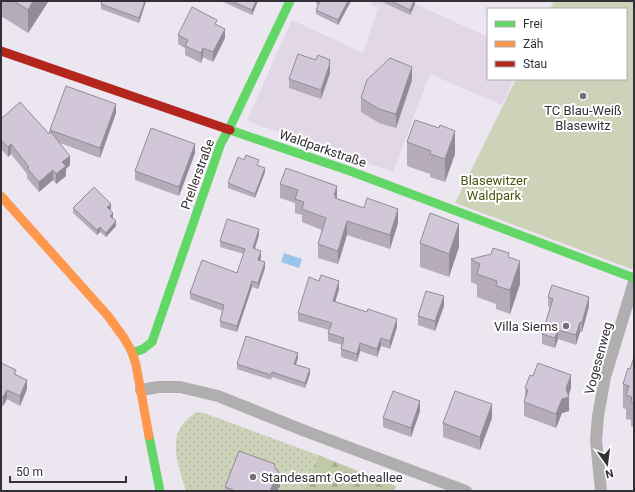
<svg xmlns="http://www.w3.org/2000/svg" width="635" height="492" viewBox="0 0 635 492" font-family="Roboto,sans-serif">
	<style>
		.education { fill: #e2d7e6 }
		.forest { fill: url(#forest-firs) }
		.park { fill: #ccd3b9 }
		.garden { fill: url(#garden-dots) }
		.water { fill: #9ac4e9 }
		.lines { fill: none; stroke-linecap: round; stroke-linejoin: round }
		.street { stroke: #b0aeae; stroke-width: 12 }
		.fast { stroke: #63d668; stroke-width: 9 }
		.slow { stroke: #ff974d; stroke-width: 9 }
		.jam { stroke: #b3261e; stroke-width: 9 }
		.wall { fill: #b5abba }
		.shaded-wall { fill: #938b97 }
		.building { fill: #d2c7d8; stroke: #938b97 }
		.poi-dot { fill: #746f77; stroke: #fff; stroke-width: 1.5 }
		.labels { text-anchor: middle; stroke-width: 4; stroke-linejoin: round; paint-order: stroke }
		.poi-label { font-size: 13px; fill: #332f36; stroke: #fff }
		.street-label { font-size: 13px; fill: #332f36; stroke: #fff }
		.park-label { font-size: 13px; fill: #47590d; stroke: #fff }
	</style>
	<defs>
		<pattern id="forest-firs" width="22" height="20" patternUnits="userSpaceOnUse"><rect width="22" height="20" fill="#c0c9a8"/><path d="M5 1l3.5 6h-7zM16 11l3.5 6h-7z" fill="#a5ad91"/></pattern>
		<pattern id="garden-dots" width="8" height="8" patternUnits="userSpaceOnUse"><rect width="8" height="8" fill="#ccd3b9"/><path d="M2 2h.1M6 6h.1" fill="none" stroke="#b0b5a0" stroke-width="1.8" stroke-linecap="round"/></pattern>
	</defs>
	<rect width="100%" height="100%" fill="#ece6f1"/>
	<path class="education" d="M372,1H409L488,37V79H514L502,105L430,74L393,172L250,122L248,118L292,20L363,53L378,8L370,5Z"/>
	<path class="forest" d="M318,455L396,486L394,491H304Z"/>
	<path class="park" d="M554,1H634V270L455,203L516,79H626V9H550Z"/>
	<path class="garden" d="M196,412L204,413L318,455L304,491H186C183,482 180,473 178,464C173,440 175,427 196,412Z"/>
	<path class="water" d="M284,253L302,259L299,268L281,262Z"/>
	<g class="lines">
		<g class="street">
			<path d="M141,390L159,387H180L218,396L305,431L466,491"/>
			<path d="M601,491L596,440L598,416L605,377L634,282"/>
		</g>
		<g class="fast">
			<path d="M230,130L350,171L634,278"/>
			<path d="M132,353L143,349L152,342L221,143L229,129L290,1"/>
			<path d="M149,436L160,491"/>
		</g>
		<path class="slow" d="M1,196L108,316L124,338L132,352L136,365L149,436"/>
		<path class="jam" d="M1,51L230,130"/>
	</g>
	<g class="wall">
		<path d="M1,1H48V2L28,33L1,16Z"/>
		<path d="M146,1L139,23L101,9V4Z"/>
		<path d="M221,1H258L252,15Z"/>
		<path d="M316,1H351L338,25L316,14V10L318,5L316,4Z"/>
		<path d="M380,1H415V4L410,15Z"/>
		<path d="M217,25L225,38L213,62L203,57L201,63L185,55V48L178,44V35Z"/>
		<path d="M316,60H330V73L321,99L289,88V79Z"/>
		<path d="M412,80L396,128L379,123L361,112V98Z"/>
		<path d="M116,113L100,158L60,143L70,165L66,169V176L56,184L53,180L39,192L27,178V174L11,154L8,157L1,149V119L49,134L50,130Z"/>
		<path d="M407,142L455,154L445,182L430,177V174L407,166Z"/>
		<path d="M195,153L179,196L135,180V171Z"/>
		<path d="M259,165L265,172L255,198L228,188V183Z"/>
		<path d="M280,184L337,199L398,223L390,249L347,235L338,264L318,258V244L322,230L302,222V215L295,213V203L280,198Z"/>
		<path d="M73,208L111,209L110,210L116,226L106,237L100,232L97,235L73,213Z"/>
		<path d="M259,235L255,249L261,257L260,261L265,268L258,289L252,287L237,332L220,327V321L223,311L190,299V293L237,273L244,254L220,247V241Z"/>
		<path d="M420,243L459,247L449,277L420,267Z"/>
		<path d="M509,257L520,284L510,314L496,309V304L477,297V285L471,282V259Z"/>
		<path d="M339,289L335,302L397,327L390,349L381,346L377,357L360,351L357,362L341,357V349L342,345L328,341V333L329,330L298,321V313Z"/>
		<path d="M548,297L589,306L582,332H580L576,345L558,339L555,348L542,344V334L550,307H548Z"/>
		<path d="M444,306L435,331L418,325V316Z"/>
		<path d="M298,358L296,365L310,374L305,388L272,377L271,380L237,369V364Z"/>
		<path d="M634,358V427L631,426V420L626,419V409L623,408V384L630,369Z"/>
		<path d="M1,363L16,374L27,389L20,406L7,399L3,406L1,405Z"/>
		<path d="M525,388H571L568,396L569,411L562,413L556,428L524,416V402L525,399Z"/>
		<path d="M420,411L411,437L383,427V418Z"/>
		<path d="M492,418L480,450L443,437V423Z"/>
		<path d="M275,467L280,486L279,488L276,491H225V487Z"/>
	</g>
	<g class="shaded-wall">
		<path d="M33,1H48V2L28,33V10Z"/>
		<path d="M145,1H146L139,23V18Z"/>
		<path d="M256,1H258L252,15V10Z"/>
		<path d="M348,1H351L338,25V20Z"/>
		<path d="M414,1H415V4L410,15V10Z"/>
		<path d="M225,29V38L213,62V52Z"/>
		<path d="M203,48V57L201,63V53Z"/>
		<path d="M330,60V73L321,99V90Z"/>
		<path d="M412,67V80L396,128V114Z"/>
		<path d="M116,104V113L100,158V148Z"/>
		<path d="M455,131V154L445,182V159Z"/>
		<path d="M11,144V154L8,157V147Z"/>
		<path d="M195,144V153L179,196V187Z"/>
		<path d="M70,156V165L66,169V176L56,184V174L62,162Z"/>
		<path d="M265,168V172L255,198V194Z"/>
		<path d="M53,170V180L39,192V182Z"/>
		<path d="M337,186V199L336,203L334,195Z"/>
		<path d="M111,204V209L107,212V207Z"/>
		<path d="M398,209V223L390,249V235Z"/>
		<path d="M113,213V218L110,221V216Z"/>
		<path d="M116,221V226L106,237V233Z"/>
		<path d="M347,221V235L338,264V251Z"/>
		<path d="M459,224V247L449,277V254Z"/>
		<path d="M100,227V232L97,235V230Z"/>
		<path d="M259,229V235L253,254V248Z"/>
		<path d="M261,251V257L258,266V260Z"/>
		<path d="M520,261V284L510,314V290Z"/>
		<path d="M265,262V268L258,289V283Z"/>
		<path d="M252,281V287L237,332V326Z"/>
		<path d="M339,281V289L333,309V301Z"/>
		<path d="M444,296V306L435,331V321Z"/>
		<path d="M589,297V306L582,332V323Z"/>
		<path d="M397,319V327L390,349V341Z"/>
		<path d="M580,322V332L576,345V335Z"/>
		<path d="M558,330V339L555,348V338Z"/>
		<path d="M381,338V346L377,357V349Z"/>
		<path d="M360,343V351L357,362V354Z"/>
		<path d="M298,353V358L294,369V364Z"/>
		<path d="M310,369V374L305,388V383Z"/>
		<path d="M571,375V388L568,398L569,397V411L562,413L556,428V414Z"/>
		<path d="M27,380V389L20,406V396Z"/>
		<path d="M7,390V399L3,406V397Z"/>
		<path d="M420,401V411L411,437V428Z"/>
		<path d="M492,404V418L480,450V437Z"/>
		<path d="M280,476V486L279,488L276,491H270L273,484Z"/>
	</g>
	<g class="building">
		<path d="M14,1H33L28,10Z"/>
		<path d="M102,1H145L139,18L101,4Z"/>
		<path d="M231,1H256L252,10Z"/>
		<path d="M320,1H348L338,20L316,10Z"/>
		<path d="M391,1H414L410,10Z"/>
		<path d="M192,7L217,20L215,24L225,29L213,52L203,48L201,53L185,46L188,40L178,35Z"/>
		<path d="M298,54L316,60L318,55L330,60L329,63H330L321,90L289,79Z"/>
		<path d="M390,58L412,67L396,114L379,109L361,98L367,80Z"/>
		<path d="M66,86L116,104L100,148L50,130Z"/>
		<path d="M20,102L49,134L50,131L70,156L62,162L66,166L56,174L53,170L39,182L27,168L29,167L11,144L8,147L1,140V119Z"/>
		<path d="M415,120L439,128L440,125L455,131L445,159L430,154L431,151L407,142Z"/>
		<path d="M151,128L195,144L179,187L135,171Z"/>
		<path d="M246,155L259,160L257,165L265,168L255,194L228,183L238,157L244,160Z"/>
		<path d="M286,168L337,186L334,195L336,196L335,198L364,208L367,198L398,209L390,235L347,221L338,251L318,244L326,218L302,209L304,202L295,199L298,190L280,184Z"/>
		<path d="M94,187L111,204L107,207L113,213L110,216L116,221L106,233L100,227L97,230L73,208Z"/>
		<path d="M430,213L459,224L449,254L420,243Z"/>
		<path d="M227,219L259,229L253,248L261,251L258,260L265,262L258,283L252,281L237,326L220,321L224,305L190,293L202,260L237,273L245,249L220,241Z"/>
		<path d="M493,248L509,253L508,257L520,261L510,290L496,286L497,281L477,274L480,264L471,259L491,254Z"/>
		<path d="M321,275L339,281L333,301L367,312L368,309L397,319L390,341L381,338L377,349L360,343L357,354L341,349L344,338L328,333L332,323L298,313L309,277L319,281Z"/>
		<path d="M552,285L589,297L582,323L580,322L576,335L558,330L555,338L542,334L553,299L548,297Z"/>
		<path d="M426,291L444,296L435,321L418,316Z"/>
		<path d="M246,336L298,353L294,364L310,369L305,383L272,372L271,375L237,364Z"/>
		<path d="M634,357V403L631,402L632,397L626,395L629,386L623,384L628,368L630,369Z"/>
		<path d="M1,363L16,370L14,374L27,380L20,396L7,390L3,397L1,396Z"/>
		<path d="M538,363L571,375L566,389L569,397L562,399L556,414L524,402L528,390L525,388L530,375L533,376Z"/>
		<path d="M393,391L420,401L411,428L383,418Z"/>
		<path d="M455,391L492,404L480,437L443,423Z"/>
		<path d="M239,451L275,464L274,466L279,473L280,476L279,479L273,484L270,491H236L225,487Z"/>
	</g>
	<g class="poi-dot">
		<circle cx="583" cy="96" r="4"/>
		<circle cx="566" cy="326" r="4"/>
		<circle cx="253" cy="477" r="4"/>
	</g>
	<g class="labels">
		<g class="poi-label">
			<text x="583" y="115">TC Blau-Weiß<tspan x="583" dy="15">Blasewitz</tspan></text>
			<text x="558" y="331" text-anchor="end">Villa Siems</text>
			<text x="261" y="482" text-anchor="start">Standesamt Goetheallee</text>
		</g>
		<g class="street-label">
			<text transform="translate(323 148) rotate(19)" y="5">Waldparkstraße</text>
			<text transform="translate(197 174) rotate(-70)" y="5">Prellerstraße</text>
			<text transform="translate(598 358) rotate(-75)" y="5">Vogesenweg</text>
		</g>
		<g class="park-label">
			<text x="494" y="185">Blasewitzer<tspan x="494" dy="15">Waldpark</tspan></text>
		</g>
	</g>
	<rect width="635" height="492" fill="none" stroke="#332f36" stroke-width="4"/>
	<rect x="487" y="8" width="140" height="72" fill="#ffffff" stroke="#adacaf"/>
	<rect x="495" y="21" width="20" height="6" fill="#63d668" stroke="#adacaf"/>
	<text x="523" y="28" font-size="12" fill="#332f36">Frei</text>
	<rect x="495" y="41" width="20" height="6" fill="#ff974d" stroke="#adacaf"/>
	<text x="523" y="48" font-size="12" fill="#332f36">Zäh</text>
	<rect x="495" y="61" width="20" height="6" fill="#b3261e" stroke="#adacaf"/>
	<text x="523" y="68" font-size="12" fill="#332f36">Stau</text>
	<g transform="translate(607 464) rotate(166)" stroke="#ffffff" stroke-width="3" paint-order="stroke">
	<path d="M0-3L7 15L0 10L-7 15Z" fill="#332f36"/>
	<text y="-6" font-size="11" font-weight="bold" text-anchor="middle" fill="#332f36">N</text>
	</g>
	<path d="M10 476v6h116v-6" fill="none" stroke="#332f36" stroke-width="2"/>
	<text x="16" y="476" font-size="12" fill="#332f36" stroke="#ffffff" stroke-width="3" paint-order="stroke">50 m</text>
</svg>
